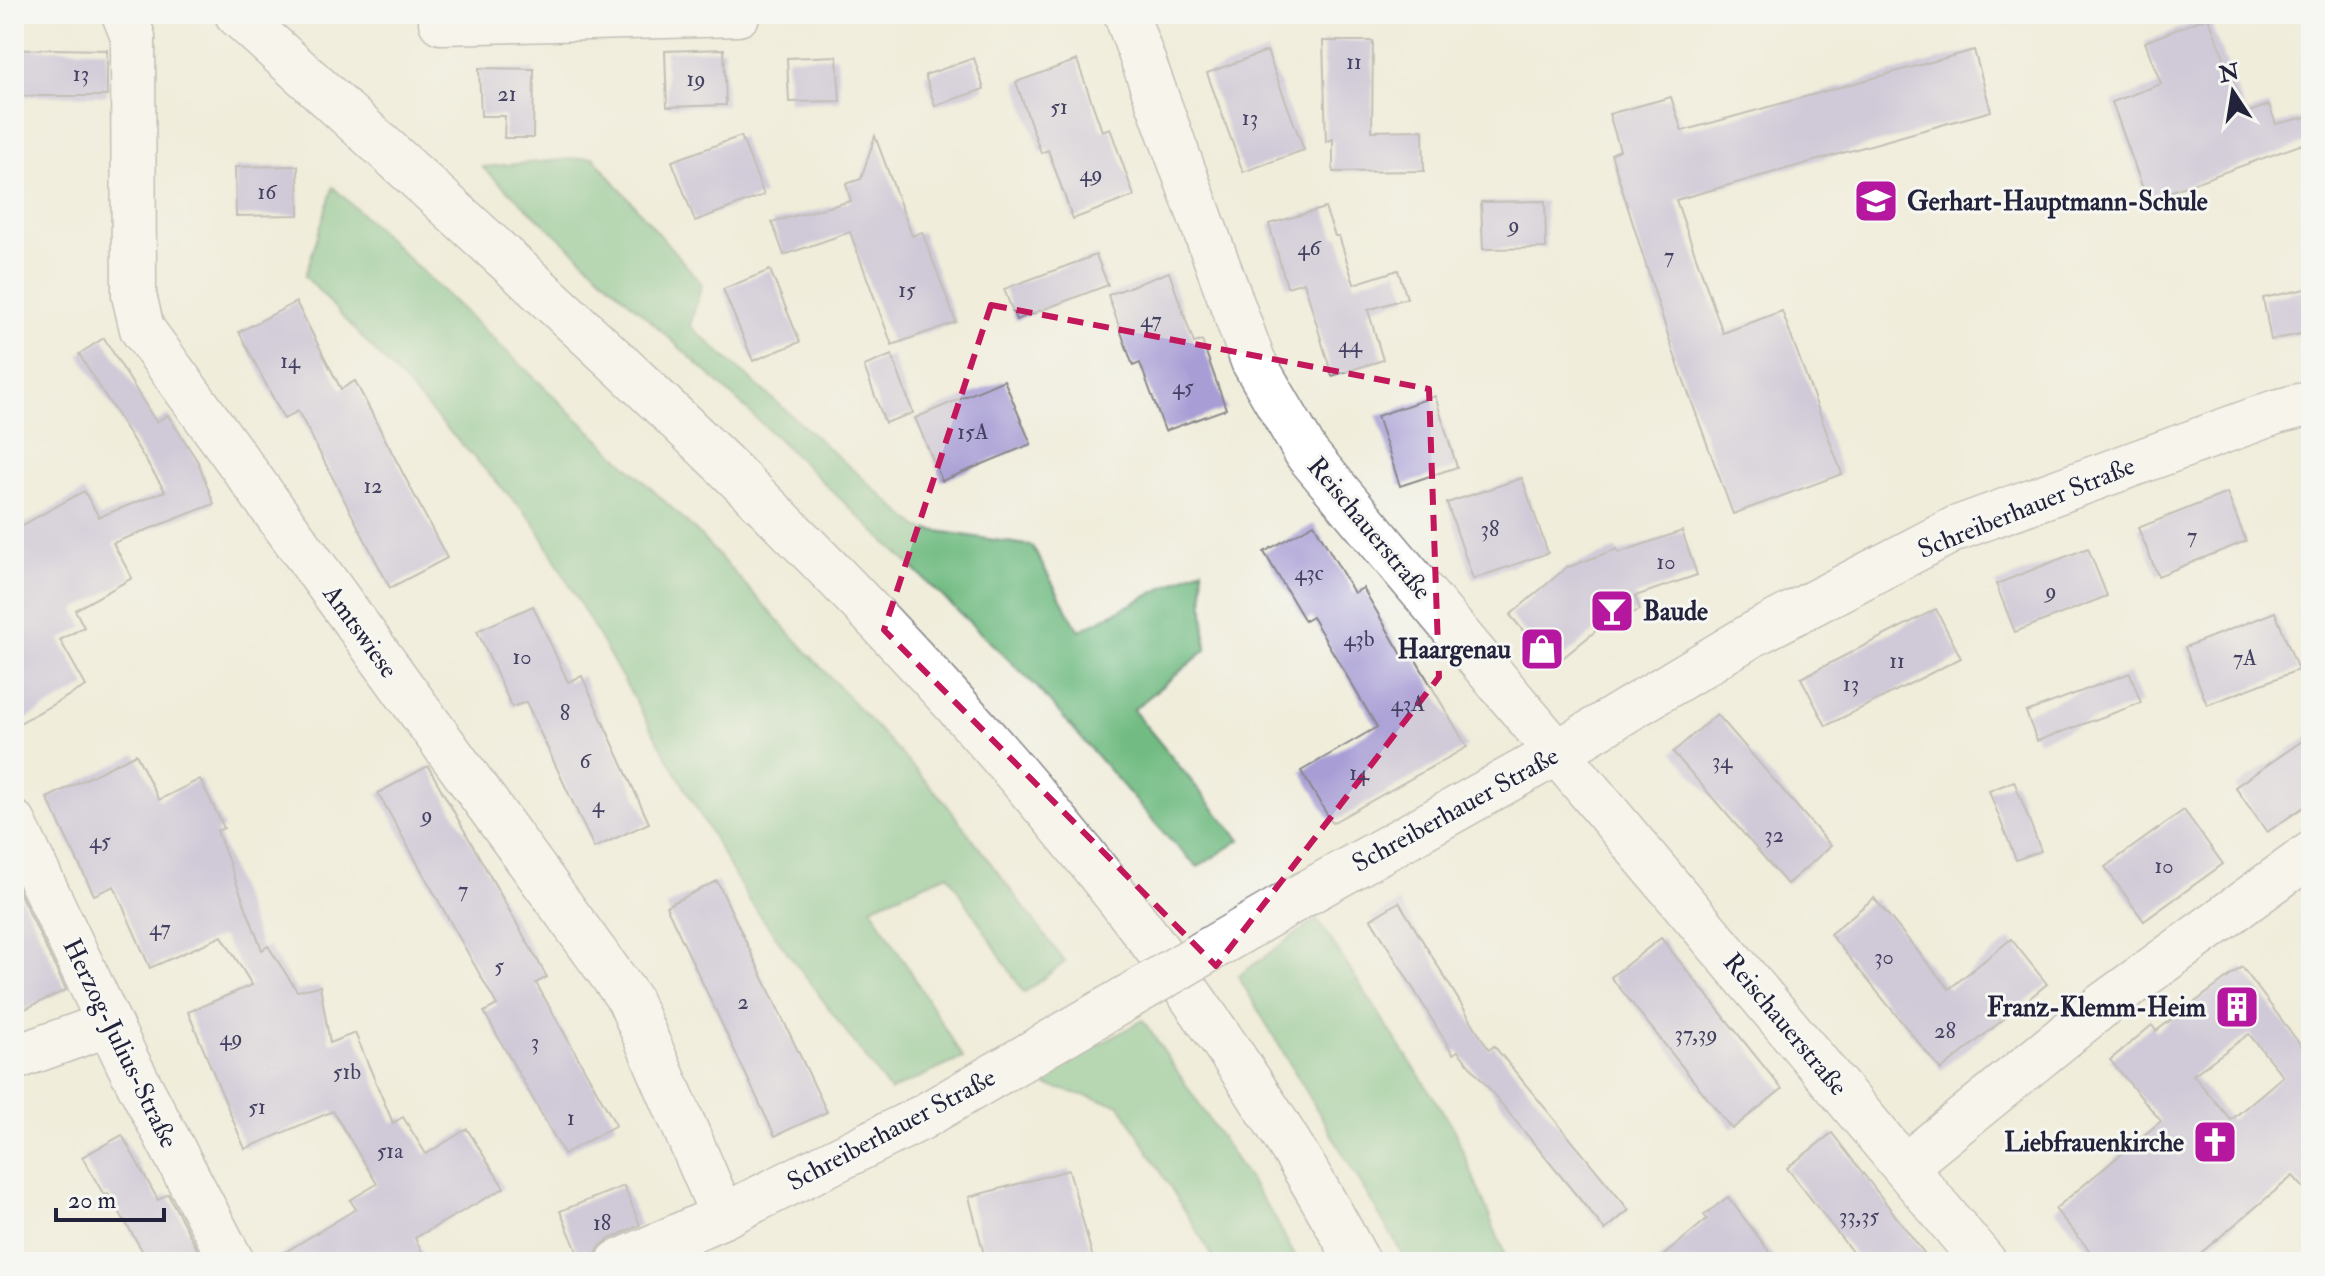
<svg xmlns="http://www.w3.org/2000/svg" width="2325" height="1276" viewBox="0 0 2325 1276" font-family="'IM FELL Double Pica',serif">
	<style>
		.forest { fill: #72bc83; stroke: #4a6f5f; stroke-width: 2 }
		.building { fill: #a89ed5; fill-rule: evenodd }
		.lines { fill: none; stroke-linecap: round; stroke-linejoin: round }
		.minor-casing { stroke: #89888b; stroke-width: 47 }
		.highway-casing { stroke: #89888b; stroke-width: 47 }
		.minor { stroke: #fff; stroke-width: 44 }
		.highway { stroke: #fff; stroke-width: 44 }
		.minor-bridge-casing { stroke: #89888b; stroke-width: 47; stroke-linecap: butt }
		.minor-bridge { stroke: #fff; stroke-width: 44 }
		.marked { fill: none; stroke: #c2185b; stroke-width: 6; stroke-dasharray: 16 10; stroke-linejoin: round }
		.labels { text-anchor: middle; stroke-width: 6; stroke-linejoin: round; paint-order: stroke }
		.number-label { font-size: 22px; fill: #444162 }
		.poi-label { font-size: 26px; font-weight: bold; fill: #22223b; stroke: #f6f6f2; text-anchor: end }
		.street-label { font-size: 26px; fill: #22223b; stroke: #f6f6f2 }
	</style>
	<rect width="100%" height="100%" fill="#f6f6f2"/>
	<filter id="ink" filterUnits="userSpaceOnUse"><feTurbulence type="fractalNoise" baseFrequency=".0125" numOctaves="2"/><feDisplacementMap in="SourceGraphic" scale="16" xChannelSelector="R" yChannelSelector="G"/><feConvolveMatrix kernelMatrix="1 2 1 2 8 2 1 2 1" color-interpolation-filters="sRGB"/></filter>
	<filter id="wash" filterUnits="userSpaceOnUse"><feTurbulence type="fractalNoise" baseFrequency=".006" numOctaves="4" result="noise"/><feDisplacementMap in="SourceGraphic" scale="32" xChannelSelector="R" yChannelSelector="G"/><feGaussianBlur stdDeviation="1.8" result="paint"/><feColorMatrix in="noise" values="0 0 0 0 0 0 0 0 0 0 0 0 0 0 0 0 0 1.4 0 .05"/><feComposite in="paint" operator="in"/></filter>
	<g filter="url(#wash)">
		<rect width="100%" height="100%" fill="#f0eddb"/>
		<g class="forest">
			<path d="M593,157L702,284L690,326L919,528L1032,546L1079,631L1202,568L1206,650L1133,710L1240,840L1198,867L1170,840L1036,686L738,401L482,167Z"/>
			<path d="M333,187L694,529L944,801L1065,962L1024,993L948,874L871,907L963,1058L890,1091L748,899L533,521L305,276Z"/>
			<path d="M1317,919L1453,1127L1508,1262H1407L1238,976Z"/>
			<path d="M1143,1020L1276,1220L1298,1262H1216L1120,1105L1033,1082Z"/>
		</g>
		<g id="blocks">
			<g class="building">
				<path d="M2208,17L2246,113L2269,105L2276,124L2311,116V141L2147,200L2112,102L2161,84L2145,42Z"/>
				<path d="M1323,41H1373L1372,131L1423,130L1424,171L1333,172V139L1326,142Z"/>
				<path d="M55,49L107,50V96H14V50Z"/>
				<path d="M724,49L726,105L667,107L665,51Z"/>
				<path d="M1974,50L1991,111L1676,200L1723,333L1782,311L1842,474L1733,514L1673,351L1611,154L1620,150L1609,114L1671,97L1682,131Z"/>
				<path d="M1267,51L1304,150L1243,172L1207,73Z"/>
				<path d="M837,56L840,101L789,102L787,58Z"/>
				<path d="M974,58L984,89L935,106L925,75Z"/>
				<path d="M1077,60L1102,131L1110,128L1134,196L1073,219L1048,150L1041,153L1016,82Z"/>
				<path d="M479,68L534,69L533,138H504L505,116H481Z"/>
				<path d="M741,136L764,195L695,221L672,161Z"/>
				<path d="M875,136L912,236L922,232L956,322L892,345L850,232L784,255L772,222L851,201L846,184L861,179Z"/>
				<path d="M298,166L299,215L236,216L235,167Z"/>
				<path d="M1545,201L1546,248L1483,249L1481,202Z"/>
				<path d="M1325,208L1335,236H1339L1354,284L1398,270L1407,298L1368,310L1383,360L1332,376L1304,282L1287,287L1269,224Z"/>
				<path d="M1096,255L1108,285L1016,320L1004,289Z"/>
				<path d="M770,270L800,342L753,361L723,289Z"/>
				<path d="M1169,272L1194,343L1202,341L1226,409L1165,431L1140,363L1133,366L1108,295Z"/>
				<path d="M2311,288V332L2271,340L2263,298Z"/>
				<path d="M296,302L341,389L355,381L447,558L390,588L298,411L284,419L239,332Z"/>
				<path d="M104,338L156,422L168,415L198,462L214,504L113,543L132,578L75,610L84,627L60,640L86,686L14,726V530L84,491L99,517L165,491L79,354Z"/>
				<path d="M892,355L913,413L885,423L864,366Z"/>
				<path d="M1004,380L1031,444L942,481L915,418Z"/>
				<path d="M1435,396L1457,467L1400,486L1377,416Z"/>
				<path d="M1522,478L1548,553L1473,579L1447,503Z"/>
				<path d="M2227,493L2246,541L2158,576L2138,528Z"/>
				<path d="M1314,524L1354,593L1363,588L1405,660L1413,655L1467,747L1332,823L1301,771L1377,727L1312,617L1305,621L1264,552Z"/>
				<path d="M1682,531L1697,575L1635,596L1640,610L1604,624L1553,666L1510,615L1566,568L1617,549L1618,553Z"/>
				<path d="M2088,548L2107,596L2015,632L1996,584Z"/>
				<path d="M533,606L568,682L582,676L649,823L594,848L526,702L512,707L477,631Z"/>
				<path d="M1936,609L1961,658L1826,726L1801,678Z"/>
				<path d="M2275,612L2298,670L2207,705L2185,647Z"/>
				<path d="M2130,673L2141,703L2037,741L2026,712Z"/>
				<path d="M1717,714L1831,846L1787,884L1673,752Z"/>
				<path d="M2311,735V802L2267,832L2235,787Z"/>
				<path d="M136,754L159,800L200,779L224,828L217,831L262,950L268,946L297,991L320,986L330,1043L355,1033L393,1123L403,1117L426,1154L467,1129L504,1188L415,1238L427,1262H269L356,1209L350,1200L377,1184L333,1111L245,1149L188,1012L252,985L222,936L150,968L114,886L94,895L47,798Z"/>
				<path d="M428,766L547,977L536,983L616,1125L564,1154L484,1012L497,1005L378,793Z"/>
				<path d="M2014,781L2041,851L2016,860L1989,791Z"/>
				<path d="M2184,810L2223,864L2144,921L2105,867Z"/>
				<path d="M14,881L66,990L14,1014Z"/>
				<path d="M717,881L827,1112L775,1136L666,906Z"/>
				<path d="M1874,898L1949,989L2011,939L2047,984L1941,1070L1830,934Z"/>
				<path d="M1399,902L1489,1050L1494,1046L1629,1210L1605,1230L1458,1051L1453,1054L1371,919Z"/>
				<path d="M1661,938L1782,1089L1732,1129L1611,977Z"/>
				<path d="M2242,967L2308,1055L2311,1053V1196L2293,1176L2190,1262H2099L2055,1209L2161,1121L2110,1060L2152,1025L2156,1031ZM2249,1034L2283,1076L2231,1120L2193,1075Z"/>
				<path d="M1832,1133L1931,1262H1860L1787,1168Z"/>
				<path d="M122,1135L158,1200L168,1194L204,1262H149L108,1193L104,1195L82,1157Z"/>
				<path d="M1069,1170L1094,1262H986L969,1197Z"/>
				<path d="M624,1186L640,1225L609,1239L599,1247L597,1252L580,1258L560,1211Z"/>
				<path d="M1728,1197L1777,1262H1656L1707,1219L1704,1215Z"/>
			</g>
		</g>
	</g>
	<g filter="url(#ink)">
		<use href="#blocks" fill-opacity="0" stroke="#89888b" stroke-width="2"/>
		<g class="lines">
			<g class="minor-casing">
				<g id="minor">
					<path d="M124,14L133,37L134,295L142,329L629,999L723,1216"/>
					<path d="M1126,14L1253,361L1307,454L1984,1262"/>
					<path d="M441,22L738,14"/>
					<path d="M14,823L128,1063L232,1262"/>
					<path d="M1303,895L1558,752L1752,635L1955,529L2276,412L2311,403"/>
					<path d="M14,1058L109,1024"/>
					<path d="M1905,1166L2103,1005L2311,854"/>
					<path d="M619,1262L723,1216L921,1118"/>
				</g>
			</g>
			<g class="highway-casing">
				<path id="highway" d="M237,14C650,391 1088,763 1358,1262"/>
			</g>
			<use href="#minor" class="minor"/>
			<use href="#highway" class="highway"/>
			<g class="minor-bridge-casing">
				<path id="minor-bridge" d="M921,1118L1303,895"/>
			</g>
			<use href="#minor-bridge" class="minor-bridge"/>
		</g>
	</g>
	<path d="M0 0H2325V1276H0ZM991,305L1429,389L1439,677L1216,966L884,630Z" fill="#f0eddb" fill-opacity=".55" fill-rule="evenodd"/>
	<path class="marked" d="M991,305L1429,389L1439,677L1216,966L884,630Z"/>
	<defs>
		<g id="school-square" transform="scale(2.3)"><rect x="-9" y="-9" width="18" height="18" rx="4" fill="#b5179e" stroke="#f6f6f2"/><path d="M0-5L7-2L0 1L-7-2ZM-4 1L0 2.5L4 1V4Q0 6-4 4Z" fill="#fff"/></g>
		<g id="bar-square" transform="scale(2.3)"><rect x="-9" y="-9" width="18" height="18" rx="4" fill="#b5179e" stroke="#f6f6f2"/><path d="M-6-5H6L.8 .8V4.5H3.5V6h-7V4.5H-.8V.8Z" fill="#fff"/></g>
		<g id="shop-square" transform="scale(2.3)"><rect x="-9" y="-9" width="18" height="18" rx="4" fill="#b5179e" stroke="#f6f6f2"/><path d="M-5-2.5h2.3a2.7 3.5 0 0 1 5.4 0H5L5.5 6h-11ZM-1.5-2.5h3a1.5 2.3 0 0 0-3 0Z" fill="#fff"/></g>
		<g id="building-square" transform="scale(2.3)"><rect x="-9" y="-9" width="18" height="18" rx="4" fill="#b5179e" stroke="#f6f6f2"/><path d="M-4-6H4V6H1V3H-1V6H-4ZM-2.5-4.3h1.7v1.8h-1.7ZM.8-4.3h1.7v1.8H.8ZM-2.5-1h1.7V.8h-1.7ZM.8-1h1.7V.8H.8Z" fill="#fff"/></g>
		<g id="church-square" transform="scale(2.3)"><rect x="-9" y="-9" width="18" height="18" rx="4" fill="#b5179e" stroke="#f6f6f2"/><path d="M-1.2-6h2.4v3.5h3.3v2.4h-3.3V6h-2.4V-.1h-3.3v-2.4h3.3Z" fill="#fff"/></g>
	</defs>
	<g fill-rule="evenodd">
		<use href="#school-square" x="1876" y="201"/>
		<use href="#bar-square" x="1612" y="611"/>
		<use href="#shop-square" x="1542" y="649"/>
		<use href="#building-square" x="2237" y="1007"/>
		<use href="#church-square" x="2215" y="1142"/>
	</g>
	<g class="labels">
		<g class="number-label">
			<text x="1354" y="69">11</text>
			<text x="81" y="81">13</text>
			<text x="696" y="86">19</text>
			<text x="507" y="101">21</text>
			<text x="1059" y="114">51</text>
			<text x="1250" y="125">13</text>
			<text x="1091" y="181">49</text>
			<text x="267" y="199">16</text>
			<text x="1514" y="232">9</text>
			<text x="1309" y="255">46</text>
			<text x="1669" y="263">7</text>
			<text x="907" y="297">15</text>
			<text x="1151" y="327">47</text>
			<text x="1350" y="352">44</text>
			<text x="290" y="368">14</text>
			<text x="1183" y="394">45</text>
			<text x="973" y="439">15A</text>
			<text x="373" y="493">12</text>
			<text x="1490" y="536">38</text>
			<text x="2192" y="543">7</text>
			<text x="1666" y="569">10</text>
			<text x="1309" y="580">43c</text>
			<text x="2051" y="598">9</text>
			<text x="1359" y="646">43b</text>
			<text x="522" y="664">10</text>
			<text x="2245" y="665">7A</text>
			<text x="1897" y="668">11</text>
			<text x="1851" y="691">13</text>
			<text x="1408" y="711">43A</text>
			<text x="565" y="720">8</text>
			<text x="585" y="768">6</text>
			<text x="1722" y="768">34</text>
			<text x="1359" y="780">14</text>
			<text x="598" y="812">4</text>
			<text x="427" y="822">9</text>
			<text x="1774" y="842">32</text>
			<text x="100" y="848">45</text>
			<text x="2164" y="873">10</text>
			<text x="463" y="897">7</text>
			<text x="160" y="935">47</text>
			<text x="1884" y="964">30</text>
			<text x="499" y="973">5</text>
			<text x="743" y="1009">2</text>
			<text x="1945" y="1038">28</text>
			<text x="1696" y="1041">37,39</text>
			<text x="231" y="1045">49</text>
			<text x="535" y="1049">3</text>
			<text x="347" y="1079">51b</text>
			<text x="257" y="1114">51</text>
			<text x="571" y="1125">1</text>
			<text x="390" y="1158">51a</text>
			<text x="1859" y="1223">33,35</text>
			<text x="602" y="1230">18</text>
		</g>
		<g class="poi-label">
			<text x="1907" y="210" text-anchor="start">Gerhart-Hauptmann-Schule</text>
			<text x="1643" y="620" text-anchor="start">Baude</text>
			<text x="1511" y="658">Haargenau</text>
			<text x="2206" y="1016">Franz-Klemm-Heim</text>
			<text x="2184" y="1151">Liebfrauenkirche</text>
		</g>
		<g class="street-label">
			<text transform="translate(2026 507) rotate(-22)" y="9">Schreiberhauer Straße</text>
			<text transform="translate(1370 528) rotate(50)" y="9">Reischauerstraße</text>
			<text transform="translate(361 631) rotate(54)" y="9">Amtswiese</text>
			<text transform="translate(1455 809) rotate(-29)" y="9">Schreiberhauer Straße</text>
			<text transform="translate(1786 1024) rotate(50)" y="9">Reischauerstraße</text>
			<text transform="translate(121 1043) rotate(64)" y="9">Herzog-Julius-Straße</text>
			<text transform="translate(891 1129) rotate(-28)" y="9">Schreiberhauer Straße</text>
		</g>
	</g>
	<rect width="2325" height="1276" fill="none" stroke="#f6f6f2" stroke-width="48"/>
	<g transform="translate(2233 92) rotate(348)" stroke="#f6f6f2" stroke-width="6" paint-order="stroke">
	<path d="M0-6L14 30L0 20L-14 30Z" fill="#22223b"/>
	<text y="-12" font-size="22" font-weight="bold" text-anchor="middle" fill="#22223b">N</text>
	</g>
	<path d="M56 1208v12h108v-12" fill="none" stroke="#22223b" stroke-width="4"/>
	<text x="68" y="1208" font-size="24" fill="#22223b" stroke="#f6f6f2" stroke-width="6" paint-order="stroke">20 m</text>
</svg>
